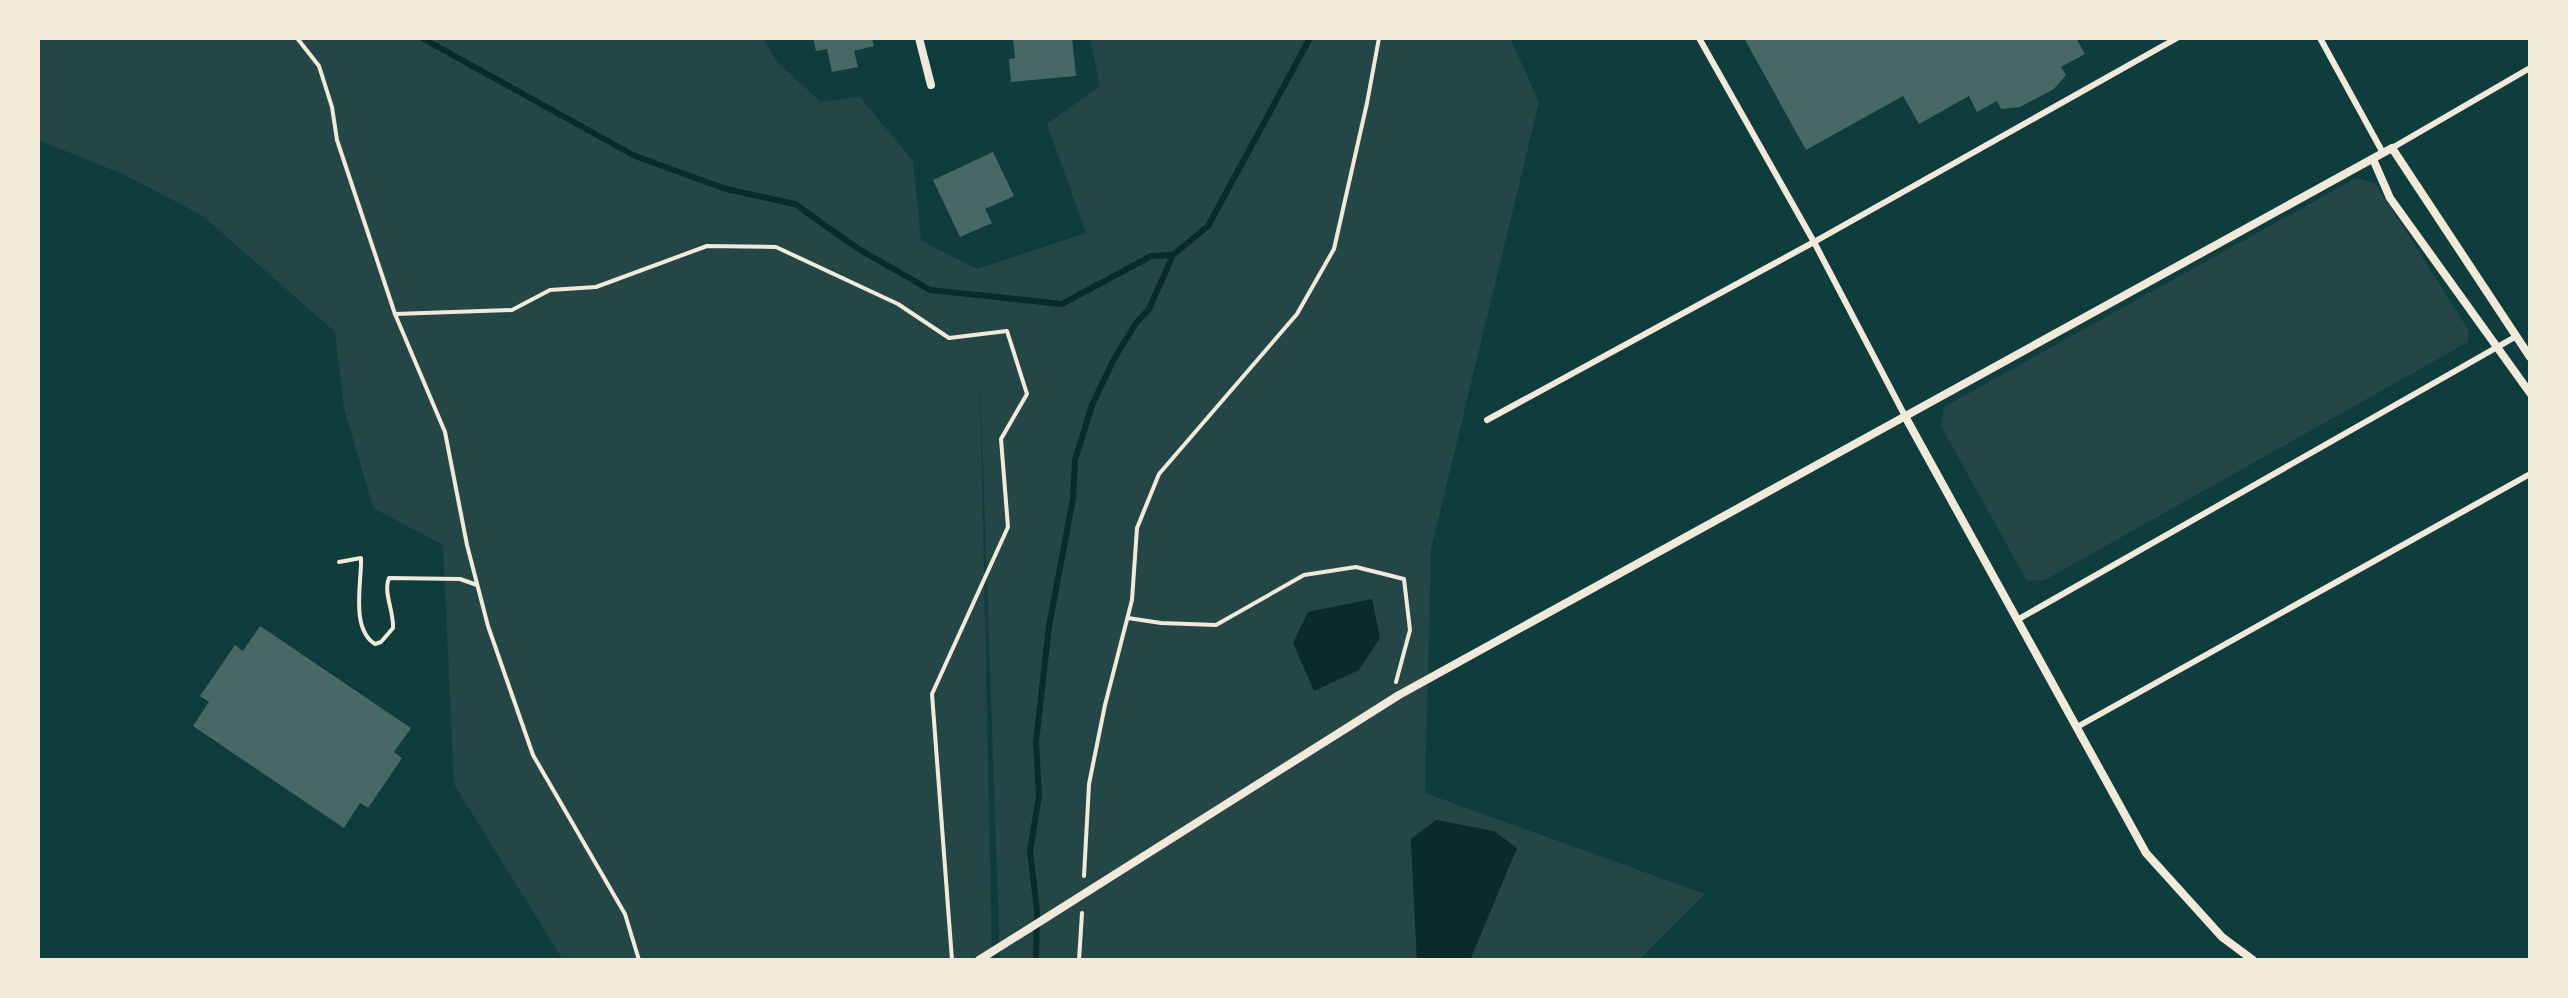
<svg xmlns="http://www.w3.org/2000/svg" width="2568" height="998" viewBox="0 0 2568 998" font-family="Roboto,sans-serif">
	<style>
		.green { fill: #244646 }
		.water { fill: #0a2a2b }
		.lines { fill: none; stroke-linecap: round; stroke-linejoin: round }
		.stream { stroke: #0a2a2b; stroke-width: 6 }
		.building { fill: #486865 }
		.path { stroke: #f1e9da; stroke-width: 4 }
		.service { stroke: #f1e9da; stroke-width: 6 }
		.minor { stroke: #f1e9da; stroke-width: 8 }
	</style>
	<rect width="100%" height="100%" fill="#0f3d3e"/>
	<g class="green">
		<path d="M38,38H762L777,62L821,102L860,97L913,161L921,241L977,269L1086,233L1047,124L1100,86L1090,38H1510L1539,102L1431,549L1425,793L1705,894L1639,960H1470L1516,848L1411,840L1417,960H1000L980,376L992,960H563L454,784L443,545L373,508L344,408L335,332L203,216L125,175L38,140Z"/>
		<path d="M2356,178L2375,183L2468,329V342L2045,580L2027,581L1941,426L1944,407Z"/>
	</g>
	<g class="water">
		<path d="M1372,599L1380,638L1359,670L1314,691L1293,643L1308,612Z"/>
		<path d="M1436,820L1494,831L1517,848L1470,960H1417L1411,839Z"/>
	</g>
	<g class="lines">
		<g class="stream">
			<path d="M422,38L635,156L726,189L795,204L857,248L930,290L1062,304L1151,256L1173,255"/>
			<path d="M1036,960L1037,911L1030,851L1039,796L1036,742L1049,626L1073,499L1075,460L1092,405L1114,359L1136,323L1149,309L1173,255L1208,226L1310,38"/>
		</g>
	</g>
	<g class="building">
		<path d="M813,38H872L874,46L854,51L858,67L832,72L827,49L816,51Z"/>
		<path d="M1013,38H1072L1076,76L1011,82L1009,59L1015,58Z"/>
		<path d="M1744,38H2076L2085,54L2061,67L2066,75L2054,89L2020,107L2001,109L1997,101L1977,112L1969,96L1919,124L1903,96L1806,150Z"/>
		<path d="M993,152L1014,196L985,209L992,223L960,237L933,180Z"/>
		<path d="M260,626L411,728L394,752L402,758L368,808L360,803L344,828L193,726L209,702L200,696L235,645L243,651Z"/>
	</g>
	<g class="lines">
		<g class="path">
			<path d="M297,38L319,66L332,107L337,140L395,314L445,432L467,545L488,626L533,755L625,914L639,960"/>
			<path d="M395,314L512,310L550,290L596,287L707,246L776,247L898,304L949,338L1007,331L1027,394L1001,439L1008,527L932,694L952,960"/>
			<path d="M339,562L361,558C362,582 350,628 375,644L381,642L393,628C394,611 383,593 389,578L460,579L477,585"/>
			<path d="M1128,618L1161,623L1216,625L1304,575L1356,567L1404,579L1410,630L1396,682"/>
			<path d="M1084,876L1089,784L1105,705L1132,600L1137,528L1159,474L1297,314L1334,249L1367,103L1379,38"/>
			<path d="M1079,960L1082,913"/>
		</g>
		<g class="service">
			<path d="M2320,38L2383,153"/>
			<path d="M2392,148L2530,68"/>
			<path d="M1906,418L1814,242L2177,38"/>
			<path d="M1487,420L1814,242L1699,38"/>
			<path d="M2017,620L2515,337"/>
			<path d="M2077,727L2530,474"/>
		</g>
		<g class="minor">
			<path d="M919,38L931,85"/>
			<path d="M2373,159L2390,198L2530,393"/>
			<path d="M1906,418L2146,853L2222,937L2253,960"/>
			<path d="M979,960L1399,695L2392,148L2530,357"/>
		</g>
	</g>
	<rect width="2568" height="998" fill="none" stroke="#f1e9da" stroke-width="80"/>
</svg>
